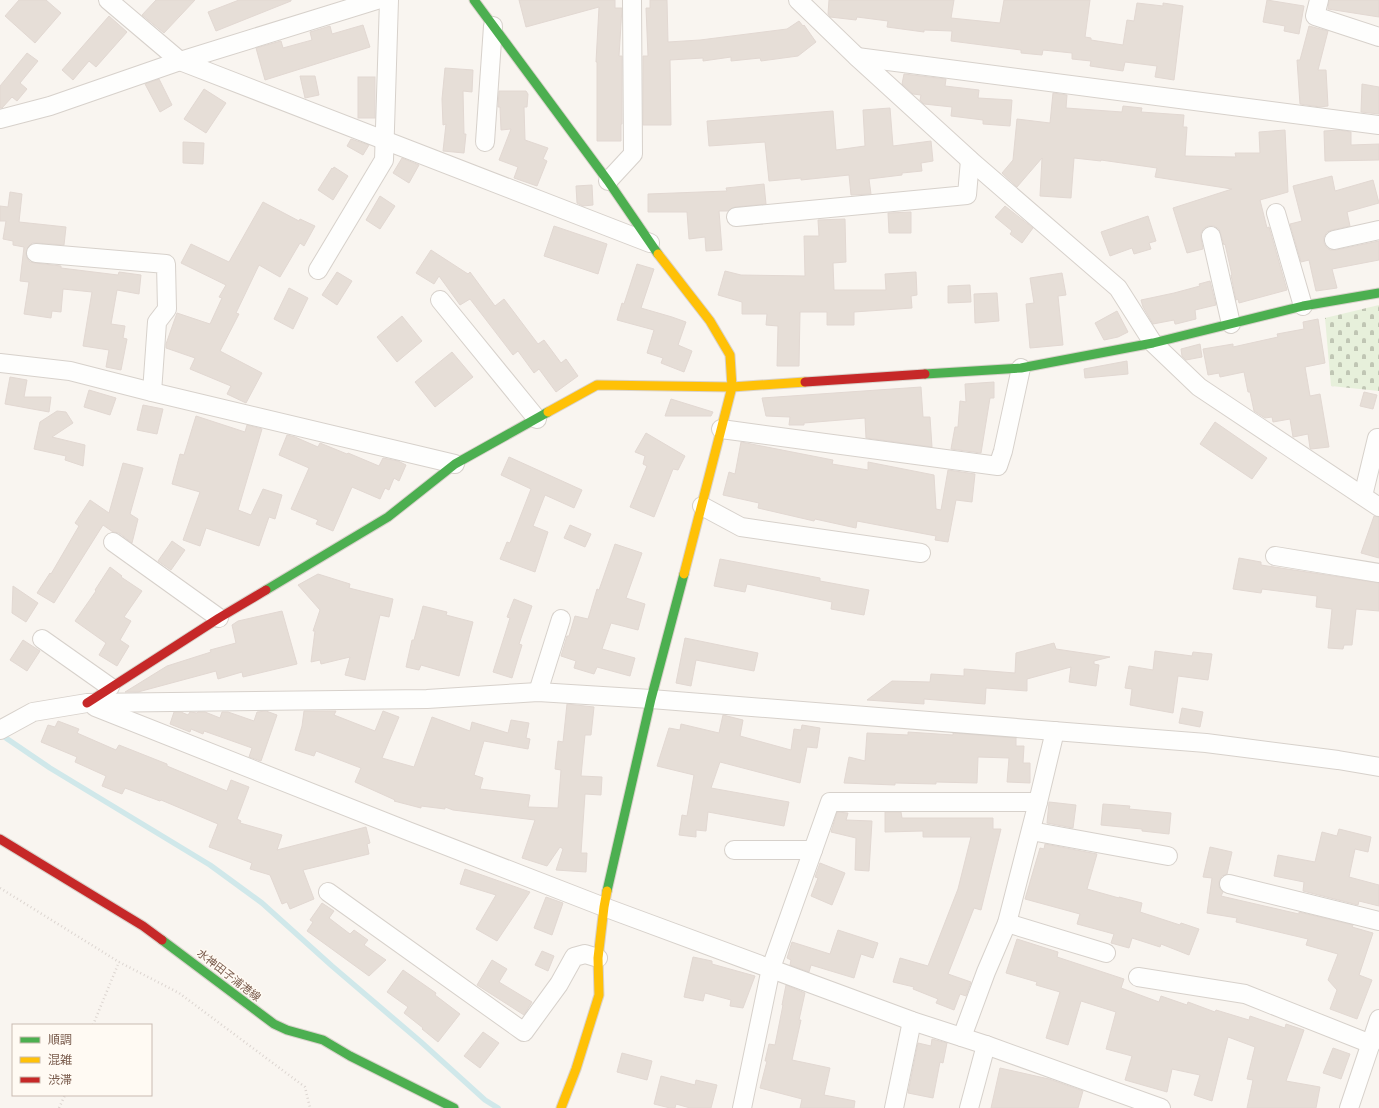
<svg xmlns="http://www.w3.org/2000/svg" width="1379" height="1108" viewBox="0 0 1379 1108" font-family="Helvetica,'Noto Sans JP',sans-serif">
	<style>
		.cemetery { fill: url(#cemetery-stones) }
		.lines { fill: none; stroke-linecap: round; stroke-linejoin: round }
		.stream { stroke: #d0e8ea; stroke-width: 5.5 }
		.building { fill: #e6ded7; stroke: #e2d8d2 }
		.street-casing { stroke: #d7d1cb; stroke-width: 20 }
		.fast-casing { stroke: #d9d2cb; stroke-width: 11 }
		.slow-casing { stroke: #d9d2cb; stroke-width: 11 }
		.jam-casing { stroke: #d9d2cb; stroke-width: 11 }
		.path { stroke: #dcd5d0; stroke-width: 2.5; stroke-dasharray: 1 3; stroke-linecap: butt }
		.street { stroke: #fefefd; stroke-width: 18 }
		.fast { stroke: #4caf50; stroke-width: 9 }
		.slow { stroke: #ffc107; stroke-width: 9 }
		.jam { stroke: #c62828; stroke-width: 9 }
		.labels { text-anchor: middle; stroke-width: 3; stroke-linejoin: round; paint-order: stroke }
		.street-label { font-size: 11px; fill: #7a5c4d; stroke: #fffaf3 }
	</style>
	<defs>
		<pattern id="cemetery-stones" width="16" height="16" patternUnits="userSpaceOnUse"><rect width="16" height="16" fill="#e7f0db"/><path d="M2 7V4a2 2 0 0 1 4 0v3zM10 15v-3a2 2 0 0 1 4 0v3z" fill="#c0c6b4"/></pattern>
	</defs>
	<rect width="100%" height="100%" fill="#f9f5f0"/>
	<path class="cemetery" d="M1379,305V391L1331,386L1325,318Z"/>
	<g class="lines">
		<path class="stream" d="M0,734L50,768L210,865L262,903L332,966L421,1042L485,1100L498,1108"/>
	</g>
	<g class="building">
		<path d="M19,0H46L61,13L35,43L5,16Z"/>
		<path d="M156,0H195L164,33L142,15Z"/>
		<path d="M239,0H291V1L216,31L208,12Z"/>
		<path d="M519,0H615V8H622L619,56H622V124H621V141H597V62H596L599,7L526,27Z"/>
		<path d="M650,0H667L668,42L700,40L787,29L799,21L803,26L804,25L816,42L798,56L761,61L760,58L731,61V57L703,61V58L670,60L671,125H643V56H648L646,8H650Z"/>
		<path d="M829,0H954L951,18L1000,23L1004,0H1090L1085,37L1091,38V40L1123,45L1127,20L1134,21L1137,3L1163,6V3L1183,6L1174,80L1155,77L1157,66L1125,62L1123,71L1090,66L1091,61L1072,59V53L1043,50L1042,55L1021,53V50L951,41L952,31L924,30V32L887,27L888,21L857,17L856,20L830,17L828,14Z"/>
		<path d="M1267,0L1304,6L1299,34L1284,31L1285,26L1263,22Z"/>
		<path d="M1329,0H1379V17L1328,9Z"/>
		<path d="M109,16L127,32L96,67L89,61L73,80L62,70Z"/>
		<path d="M363,25L370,47L265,80L256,48L281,41L283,48L312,40L310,32L330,26L332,34Z"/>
		<path d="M1309,26L1328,31L1318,70H1326L1328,106L1320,107L1300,104L1297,60H1300Z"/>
		<path d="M27,53L38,61L20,83L27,89L17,101L12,97L2,108H0V86Z"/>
		<path d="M445,68L473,70L472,92L463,91L464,134H466L464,153L443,151L446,124L443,125L442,99Z"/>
		<path d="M904,74L946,79L945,86L979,90L978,98L1012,100L1010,126L983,124V120L951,116L952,107L924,104L920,100L921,95L913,94L902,84Z"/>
		<path d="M300,76H315L319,95L305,98Z"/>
		<rect x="358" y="77" width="17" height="41"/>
		<path d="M159,79L172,105L160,112L145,84Z"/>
		<path d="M1362,84L1379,87V114L1361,112Z"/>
		<path d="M204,89L226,103L206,133L184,119Z"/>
		<path d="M499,91H526L528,94L527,107H524L525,140L548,148L543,159L547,161L537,186L514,178L518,167L499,160L511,129L501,130L500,107H498Z"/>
		<path d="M1053,93L1067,95L1066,108L1122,112L1123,106L1142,108L1141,112L1184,115L1183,127H1187L1185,156L1236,157L1235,153H1260L1259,132L1285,130L1288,192L1260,200L1267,228L1269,227L1287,290L1239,303L1238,299L1236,300L1231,275H1232L1225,244L1224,245L1219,229L1214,226H1208L1204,228L1201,233V238L1203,249L1187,253L1173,208L1232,189L1155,177L1157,168L1101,160V161L1074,158L1071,198L1040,196L1042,158L1017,187L1002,173L1013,160L1017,119L1050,123Z"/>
		<path d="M890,108L893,146L931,141L933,161L921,163L922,171L902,173V175L869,179L871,194L851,195L849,175L801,180V178L769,181L765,142L709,146L707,121L833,111L836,150L865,146L863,110Z"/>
		<path d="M1339,130L1351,132V145L1379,144V160L1325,161L1324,131Z"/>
		<path d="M351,139L369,145L363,155L347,146Z"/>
		<path d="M183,142L204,143L203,164L183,163Z"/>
		<path d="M402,158L419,165L409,183L393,173Z"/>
		<path d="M334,167L348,176L333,200L318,190L332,168L333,169Z"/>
		<path d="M1332,176L1335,191L1373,180L1379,203L1347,212L1350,226L1332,230L1327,232L1324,237V243L1326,247L1330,250H1336L1379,241V260L1332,269L1337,288L1316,291L1309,260L1301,262L1290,224L1302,221L1293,186Z"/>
		<path d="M764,184L766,204L735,207L728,211H719L722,250L706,251L705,237L689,239L687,212H648V194L727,191L726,188Z"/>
		<path d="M592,185L593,205L583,206L577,203L576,186Z"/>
		<path d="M10,192L22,194L19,222L66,227L64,245L36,243H32L28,247L26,253L27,258L30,262L35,263L61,266V268L118,275L119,272L141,275L139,294L117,290L111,324L125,326L123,338L127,339L121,370L106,367L109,350L83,346L92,292L63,289L61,312L52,311L51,318L24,314L29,282L20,281L24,247L13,245V241L3,239L6,221H0V206L8,207Z"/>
		<path d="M380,196L395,206L380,229L366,220Z"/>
		<path d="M263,202L299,221L300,219L315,226L304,246L300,243L280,277L259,265L236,313L239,314L220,351L262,373L246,403L227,394L231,386L190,369L195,358L166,348V344L177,313L210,324L222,298L219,297L226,285L181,263L191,244L229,262Z"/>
		<path d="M1005,206L1033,228L1022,243L1010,234L1012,231L995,217Z"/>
		<path d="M911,212V233H889L888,213Z"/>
		<path d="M1148,216L1156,241L1149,243L1151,249L1134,254L1132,248L1110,256L1101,232Z"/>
		<path d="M845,219L846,262L833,263L834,290H886L885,274L916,272L917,295L911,296L912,308L854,312V325H827V312H800L799,366H777L778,326L766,325L767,314H742V302L718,295L725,271L741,275L805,276L804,236H819L818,220Z"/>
		<path d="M554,226L607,244L598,274L544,256Z"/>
		<path d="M431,250L468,274L470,272L495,306L504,299L538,344L544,340L561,363L566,359L578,376L556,392L539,369L534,373L518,351L513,355L470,299L460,305L439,276L434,284L416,273Z"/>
		<path d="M637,264L654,269L641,308L672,317L686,322L678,345L692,351L684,372L661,363L663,358L647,353L654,330L617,320L622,303L624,304Z"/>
		<path d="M337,272L352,281L337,305L322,295Z"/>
		<path d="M1062,273L1066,295L1058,296L1063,345L1030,348L1026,304L1034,303L1030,278Z"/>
		<path d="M1210,281L1216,305L1195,310L1196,319L1176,324H1175L1174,320L1153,324L1143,307L1141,300L1174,293L1200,286L1199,284Z"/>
		<path d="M970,285L971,302L948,303V286Z"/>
		<path d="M289,288L308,298L293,329L274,319Z"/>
		<path d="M997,293L999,321L975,323L974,294Z"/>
		<path d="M1117,311L1128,332L1118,337L1104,340L1095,323Z"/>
		<path d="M402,316L422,341L397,362L377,337Z"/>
		<path d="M1318,319L1325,363L1305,367L1310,396L1320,394L1329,447L1311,449L1310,448L1308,434L1293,437L1290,419L1273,422L1272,417L1265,418L1254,411L1250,392H1248L1244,372L1220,377L1219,373L1208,375L1203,349L1233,344V347L1278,337L1277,334L1304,329L1303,322Z"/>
		<path d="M1200,344L1202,357L1186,360L1182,356L1181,349Z"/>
		<path d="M452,352L473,377L435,407L415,382Z"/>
		<path d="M1127,361L1128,374L1085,378L1084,369Z"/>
		<path d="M10,377L27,380L24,397H51L49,412L5,404Z"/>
		<path d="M994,382V398H990L981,453L951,449L955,427H958L960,401L966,402L965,384Z"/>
		<path d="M921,387L923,417H930L932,447L866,438L865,418L804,423V425H789L790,417L766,416L762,398Z"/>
		<path d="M89,390L116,398L110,415L84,407Z"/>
		<path d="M1364,392L1377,395L1373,409L1360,406Z"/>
		<path d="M671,399L713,412L711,416H665Z"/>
		<path d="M143,405L163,409L157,434L137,430Z"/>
		<path d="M57,411L66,412L73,423L52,437L85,445L83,466L65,460L66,456L34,449L40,422Z"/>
		<path d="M196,416L245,432L247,425L262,429L238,510L251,515L263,489L282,495L275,519L269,517L259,546L206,528L200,546L183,540L200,492L172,484L180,454L184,455Z"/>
		<path d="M1215,422L1267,458L1252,479L1200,444Z"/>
		<path d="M646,433L685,456L678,470L673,469L654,517L630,507L647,466L643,464L645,456L635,452Z"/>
		<path d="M287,435L295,437L318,447L320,443L347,454L348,453L379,466L383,458L398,461L406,465L399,481L394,478L389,490L385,488L380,499L352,487L333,531L316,524L318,520L291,509L309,468L279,455Z"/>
		<path d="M741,442L833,460L832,464L868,470V462L934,475L936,509L941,510L948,470L975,474L972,502L956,500L948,542L935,540L936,536L857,521L856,528L815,519L814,521L758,508L759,503L723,495L729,472L735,474Z"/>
		<path d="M509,457L582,490L574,508L545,495L533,526L548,532L535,572L500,559L507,542L510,543L531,489L501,475Z"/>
		<path d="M123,463L143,468L130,514L138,519L132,543L119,533L113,532L103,525L54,603L37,593L50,573L51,574L79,526L75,523L90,500L109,513Z"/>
		<path d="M1374,516L1379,517V558L1361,553Z"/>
		<path d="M570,525L591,534L585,547L564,538Z"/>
		<path d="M172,541L185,550L171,570L158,561Z"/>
		<path d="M615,544L642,553L626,598L645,604L638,630L611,623L602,649L635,658L630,676L597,667L594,674L574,668L576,661L561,656L567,636H569L575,616L588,619L597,589L599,590Z"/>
		<path d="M1239,558L1261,562V565L1379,583V611L1356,609L1352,645H1344L1343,649L1328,648L1332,609L1316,607L1317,596L1262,589L1261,593L1233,589Z"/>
		<path d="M720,559L820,578V581L869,590L864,615L831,609L832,602L747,584L745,592L714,586Z"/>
		<path d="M110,567L122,576L121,577L142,591L124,617L131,621L120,640L129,646L117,666L99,655L106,643L75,621L96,591L95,590Z"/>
		<path d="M318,574L350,584L349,588L393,599L389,617L380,615L365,680L345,675L350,657L321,664L320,660L311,662L315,631H313L320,610L298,585Z"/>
		<path d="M13,586L38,603L26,622L12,613Z"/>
		<path d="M514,599L532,606L519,644L522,645L512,678L493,672L510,618L507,617Z"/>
		<path d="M423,606L447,612L446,615L473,622L459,676L421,665L419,670L406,667L412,640H414Z"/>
		<path d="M282,611L297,664L243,677L242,672L218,679L216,671L138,692H125L167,666L211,652L210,650L236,643L232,625L238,621Z"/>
		<path d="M685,638L758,653L754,671L696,660L691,686L676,683Z"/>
		<path d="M23,640L40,651L27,671L10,660Z"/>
		<path d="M1054,643L1056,649L1110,657L1094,661V664L1099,665L1096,686L1069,682L1071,667L1027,679V691L986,688L985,704L924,699V704L867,700L892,681L930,682L931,674L964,676V669L1015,673L1016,653Z"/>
		<path d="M1155,651L1192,656L1193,652L1212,654L1208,680L1178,676L1173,713L1130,705L1132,689L1125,688L1129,666L1153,670Z"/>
		<path d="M567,704L594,707L591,735H585L581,776L602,777L601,795L585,794L581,853H587L586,872L556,870L563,849L560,847L547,866L522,858L535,820L453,810L445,807V809L421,806V808L394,801L395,800L355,782L361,768L316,751L314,756L295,750L302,726L304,711H336L334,715L375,731L383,711L399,717L382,758L414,767L432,717L470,731L472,722L508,733L511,720L529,723L526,738L530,739L528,749L484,741L474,775L483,778L480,789L530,795L528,807L558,808L561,770L555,769L558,741L563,742Z"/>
		<path d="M1182,708L1203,712L1200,727L1179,723Z"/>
		<path d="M266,711L277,715L261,761L249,757L252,748L204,731L203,734L191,729L190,732L170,724L174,712H181L188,715L190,712L197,713L198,712H205L220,718L222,712H228L254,721L257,712Z"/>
		<path d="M723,715L743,720L740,736L791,750L794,729L801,730L802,725L820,728L817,748L807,747L800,783L720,762L711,788L789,802L784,826L708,812L706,831L696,830V837L679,835L682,815L687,816L694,775L657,766L669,728L680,730L681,724L719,733Z"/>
		<path d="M58,721L79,729L77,733L116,750L119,745L167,764V766L227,791L231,780L249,787L237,819L241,821L240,823L282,835L277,850L366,827L370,843L367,844L369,854L303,870L314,899L290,909L287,902L282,904L270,875L250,869L252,863L209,847L218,824L161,800L160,801L125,788L122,794L102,786L106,776L75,762L77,757L41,742L48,725L55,727Z"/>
		<path d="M908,732L953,735V733L1016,738V746H1024L1023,763H1030V783L1007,782L1009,758L978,757L977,783L936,782V784L895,783V785L844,783L849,757L865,761L867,733L908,735Z"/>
		<path d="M1049,802L1076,805L1073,828L1047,823Z"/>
		<path d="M1103,804L1130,806L1129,809L1171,813L1169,834L1142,831V829L1101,825Z"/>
		<path d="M837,812L848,813L846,820L872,821L869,871L855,870L856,838L831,832Z"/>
		<path d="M885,812H901L902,818H993V829H1001L981,910L974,908L948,974L971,982L966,996L960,994L954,1010L936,1003L938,999L913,989L914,987L893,982L900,958L928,966L958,889L971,837H923V831L885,832Z"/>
		<path d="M1339,829L1371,837L1368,852L1355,849L1349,877L1379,885V906L1359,901L1358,905L1303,891L1304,882L1274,876L1278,855L1315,862L1322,832L1337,836Z"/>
		<path d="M1045,844L1097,854L1087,889L1119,898V897L1142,903L1140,912L1180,925L1181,923L1199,929L1189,955L1161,944L1160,947L1132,938L1129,948L1111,943L1114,934L1077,924L1080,914L1025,899L1040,848L1044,849Z"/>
		<path d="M1210,847L1232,852L1227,874L1222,876L1219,882V887L1223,892L1221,896L1299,914V912L1353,925L1352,927L1373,933L1359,975L1372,980L1357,1019L1330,1009L1337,990L1328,980L1338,954L1306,945L1308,939L1236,922L1237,918L1207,913L1212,878L1203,877Z"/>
		<path d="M820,863L845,873L832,905L811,896L818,878L815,877Z"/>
		<path d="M465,869L530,892L497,941L476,929L496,895L460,884Z"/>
		<path d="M546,897L563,903L552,935L534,928Z"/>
		<path d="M322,903L334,911L329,918L350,934L354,930L368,940L364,945L386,960L369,976L307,931L313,922L310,920Z"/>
		<path d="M838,930L878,943L873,958L861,954L854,978L811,965L809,972L790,965L791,960L787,958L792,942L830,954Z"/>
		<path d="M1017,939L1058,952L1057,957L1124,979L1121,988L1159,1002L1161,996L1187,1005L1188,1002L1215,1012L1216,1010L1249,1020L1250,1016L1285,1028L1286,1024L1304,1030L1286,1081L1320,1087L1316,1108H1247L1253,1080L1247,1079L1255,1047L1228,1037L1212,1101L1194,1095L1200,1075L1172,1069L1167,1092L1125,1080L1132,1056L1106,1049L1116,1012L1081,1001L1068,1045L1046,1038L1060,992L1036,985L1037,982L1006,973Z"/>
		<path d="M542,951L554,956L548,971L535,965Z"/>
		<path d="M693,957L712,961V964L755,976L743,1008L730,1006L731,1000L705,993L703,1001L684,997Z"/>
		<path d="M492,960L507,969L499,982L532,1002L524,1015L477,985Z"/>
		<path d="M403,970L436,993L435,995L460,1014L438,1042L422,1029L423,1028L404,1013L408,1007L387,992Z"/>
		<path d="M786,985L805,993L799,1020H801L792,1060L830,1068L824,1095L855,1101L854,1108H800L802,1099L760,1088L767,1061H765L769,1044L775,1045L783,1005H782Z"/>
		<path d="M483,1032L499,1043L480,1068L464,1056Z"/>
		<path d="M932,1039L947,1043L943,1063L940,1062L933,1098L908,1093L918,1043L931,1046Z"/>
		<path d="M1333,1048L1350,1054L1341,1079L1323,1073Z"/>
		<path d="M622,1053L652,1061L647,1080L617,1072Z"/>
		<path d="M1000,1068L1049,1079L1083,1091L1078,1108H991Z"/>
		<path d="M661,1076L695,1085L696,1080L717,1085L711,1108H690L676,1104L675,1108H670L654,1104Z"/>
	</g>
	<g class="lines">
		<g class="street-casing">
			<g id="street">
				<path d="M108,0L180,61L650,243"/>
				<path d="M798,0L857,57L970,160L1118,288L1153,343L1199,387L1379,507"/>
				<path d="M1319,0L1315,16L1379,37"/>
				<path d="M857,57L1379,125"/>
				<path d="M0,119L50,106L180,61L377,0"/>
				<path d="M485,142L493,26"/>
				<path d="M608,181L633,154L632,0"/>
				<path d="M1276,213L1303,306"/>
				<path d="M736,217L967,195L970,160"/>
				<path d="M1211,236L1231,324"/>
				<path d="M1334,240L1379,230"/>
				<path d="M36,253L166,264L167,309L157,322L152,392"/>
				<path d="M318,270L384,160L389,0"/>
				<path d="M440,300L537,419"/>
				<path d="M0,363L70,371L152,392L455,464"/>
				<path d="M721,429L998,466L1003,451L1021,368"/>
				<path d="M1363,496L1377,438H1379"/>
				<path d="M702,506L741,527L921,553"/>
				<path d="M113,542L219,618"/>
				<path d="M1275,556L1379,573"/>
				<path d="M42,639L110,687"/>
				<path d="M538,692L561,619"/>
				<path d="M95,707L408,831L604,907L912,1021L986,1045L1161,1108"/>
				<path d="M0,730L33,712L87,703L427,699L538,692L651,699L1206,743L1338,760L1379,767"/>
				<path d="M1031,831L1168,856"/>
				<path d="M734,850H813L830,802H1038"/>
				<path d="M1229,884L1379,921"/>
				<path d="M328,892L524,1032L559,984L574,957L585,954L598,958"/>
				<path d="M1007,923L1106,953"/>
				<path d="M1138,977L1245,994L1371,1044"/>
				<path d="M962,1037L986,972L1007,923L1038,802L1055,731"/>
				<path d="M742,1108L771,968L813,850"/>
				<path d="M894,1108L912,1021"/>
				<path d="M969,1108L986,1045"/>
				<path d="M1349,1108L1379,1019"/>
			</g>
		</g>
		<g class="fast-casing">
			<g id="fast">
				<path d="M474,0L608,181L658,254"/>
				<path d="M925,374L1021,368L1153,343L1303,306L1379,293"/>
				<path d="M266,590L388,517L455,464L548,412"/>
				<path d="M607,891L651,699L684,574"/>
				<path d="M162,940L274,1024L287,1030L323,1040L350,1056L454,1108"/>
			</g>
		</g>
		<g class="slow-casing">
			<g id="slow">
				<path d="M658,254L710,321L730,355L732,387L684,574"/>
				<path d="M548,412L597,385L732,387L805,382"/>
				<path d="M561,1108L576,1069L599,995L598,958L604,907L607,891"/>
			</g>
		</g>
		<g class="jam-casing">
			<g id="jam">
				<path d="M805,382L925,374"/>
				<path d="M87,703L219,618L266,590"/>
				<path d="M0,839L143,926L162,940"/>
			</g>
		</g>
		<g class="path">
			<path d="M0,888L119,962L179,993L305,1087L310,1108"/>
			<path d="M93,1025L119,962"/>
			<path d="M59,1108L65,1095"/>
		</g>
		<use href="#street" class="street"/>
		<use href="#fast" class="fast"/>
		<use href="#slow" class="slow"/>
		<use href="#jam" class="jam"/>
	</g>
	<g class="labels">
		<g class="street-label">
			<text transform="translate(229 975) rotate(38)" y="4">水神田子浦港線</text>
		</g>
	</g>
	<rect x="12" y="1024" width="140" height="72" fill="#fffaf3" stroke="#cabbb1"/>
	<rect x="20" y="1037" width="20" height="6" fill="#4caf50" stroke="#cabbb1"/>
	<text x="48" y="1044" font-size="12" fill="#7a5c4d">順調</text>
	<rect x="20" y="1057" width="20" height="6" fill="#ffc107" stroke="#cabbb1"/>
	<text x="48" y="1064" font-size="12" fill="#7a5c4d">混雑</text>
	<rect x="20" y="1077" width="20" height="6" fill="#c62828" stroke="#cabbb1"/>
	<text x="48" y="1084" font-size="12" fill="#7a5c4d">渋滞</text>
</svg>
